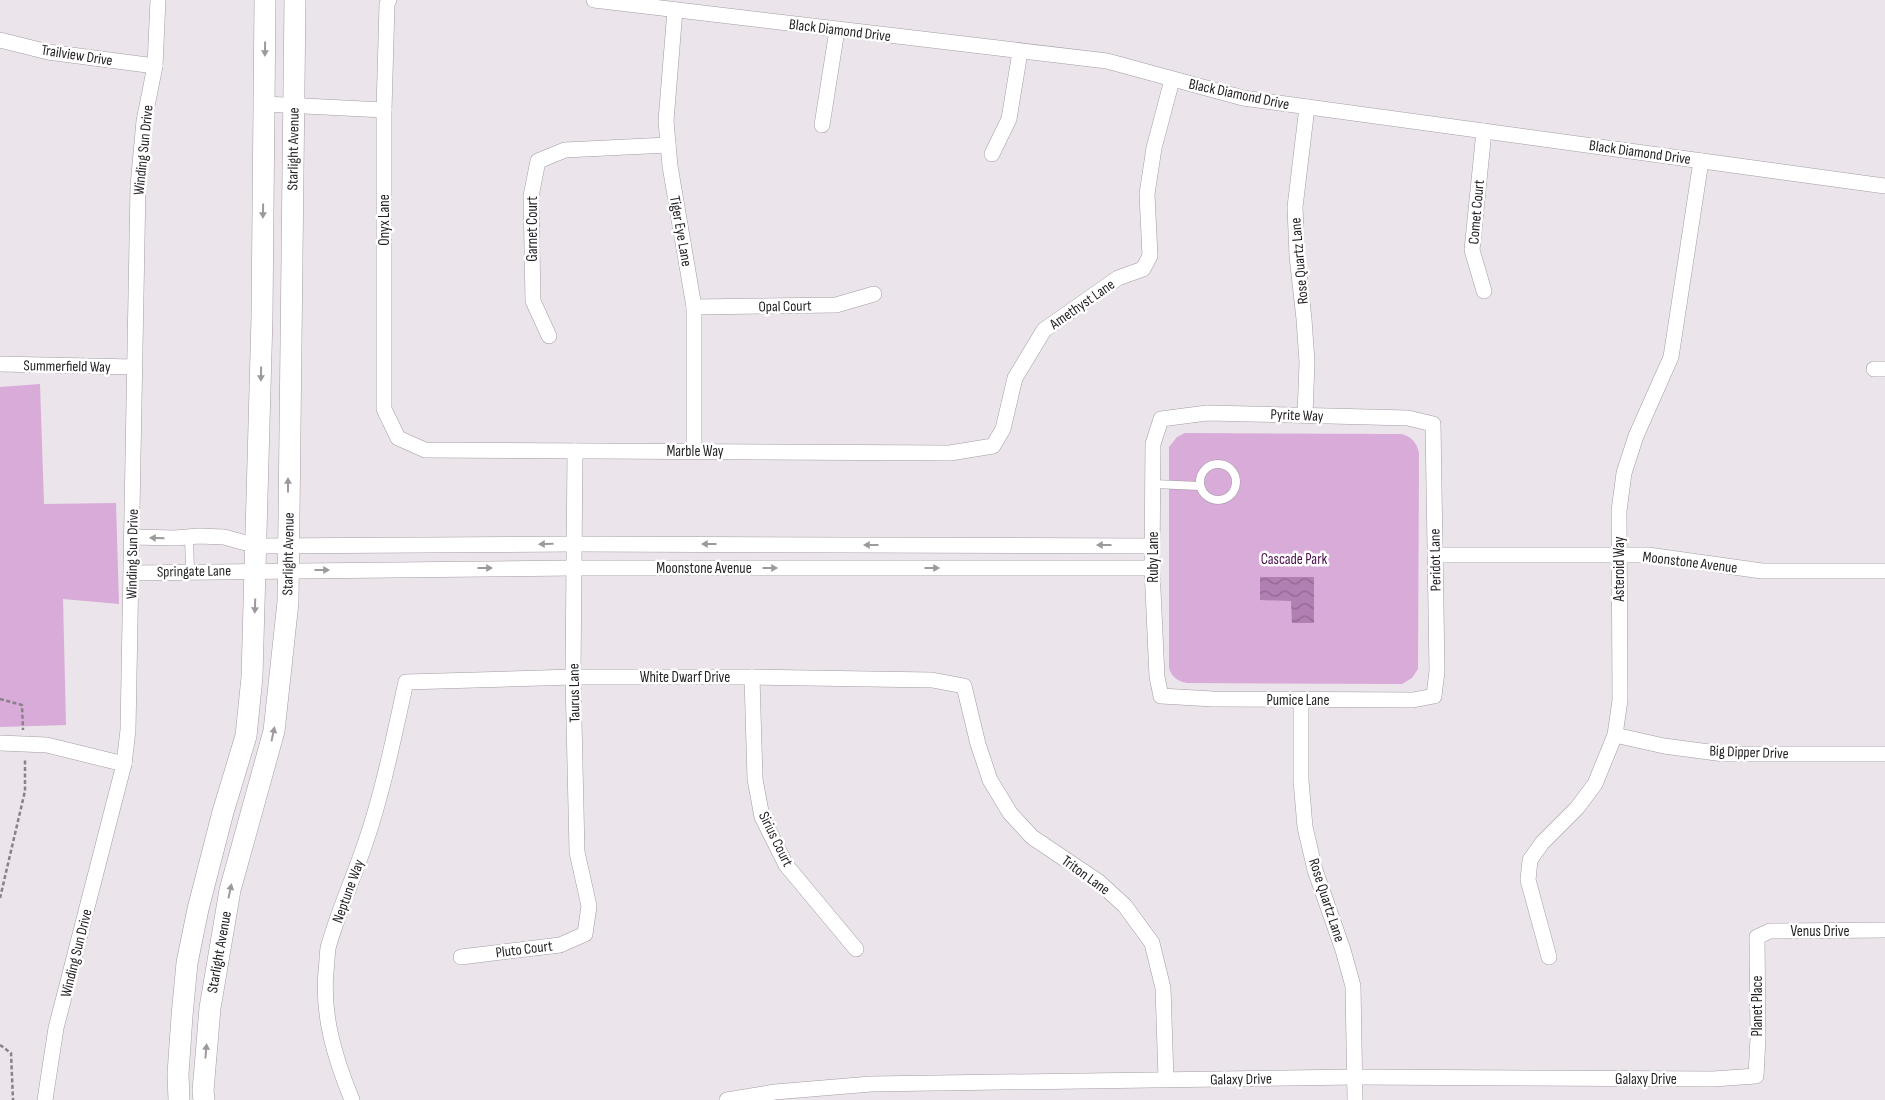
<svg xmlns="http://www.w3.org/2000/svg" width="1885" height="1100" viewBox="0 0 1885 1100" font-family="'Sofia Sans Condensed',sans-serif">
	<style>
		.park { fill: #d8abd8 }
		.water { fill: url(#water-waves) }
		.lines { fill: none; stroke-linecap: round; stroke-linejoin: round }
		.lane-casing { stroke: #a39da3; stroke-width: 9 }
		.street-casing { stroke: #a39da3; stroke-width: 16 }
		.secondary-casing { stroke: #a39da3; stroke-width: 22 }
		.path { stroke: #878286; stroke-width: 2.5; stroke-dasharray: 4 2.5; stroke-linecap: butt }
		.lane { stroke: #fff; stroke-width: 8 }
		.street { stroke: #fff; stroke-width: 15 }
		.secondary { stroke: #fff; stroke-width: 21 }
		.oneway { fill: #9c9a9c }
		.labels { text-anchor: middle; stroke-width: 5; stroke-linejoin: round; paint-order: stroke }
		.street-label { font-size: 15px; fill: #221f22; stroke: #fff }
		.park-label { font-size: 15px; fill: #4b0c4d; stroke: #fff }
	</style>
	<defs>
		<pattern id="water-waves" width="16" height="10" patternUnits="userSpaceOnUse" patternTransform="scale(1.25)"><rect width="16" height="10" fill="#b17fb1"/><path d="M0 5q4-4 8 0t8 0" fill="none" stroke="#906790"/></pattern>
	</defs>
	<rect width="100%" height="100%" fill="#ebe4ea"/>
	<g class="park">
		<path d="M40,384L44,504L116,503L119,604L63,599L66,725L0,727V387Z"/>
		<path d="M1185,433L1401,434C1411,436 1417,443 1419,453L1418,669L1412,678L1402,684L1187,683C1178,681 1172,678 1169,668V447L1177,437Z"/>
	</g>
	<path class="water" d="M1260,577H1314V623H1292L1291,601L1260,600Z"/>
	<g class="lines">
		<g class="lane-casing">
			<g id="lane">
				<circle cx="1218" cy="482" r="18"/>
				<path d="M1154,484L1200,486"/>
				<path d="M189,537L190,571"/>
			</g>
		</g>
		<g class="street-casing">
			<g id="street">
				<path d="M389,0L387,4L384,110V409L398,438L425,450L950,453L993,446L1003,429L1015,378L1044,330L1118,278L1143,269L1150,256L1147,194L1154,148L1172,80"/>
				<path d="M594,0L1107,61L1243,98L1885,186"/>
				<path d="M675,10L666,121L670,166L694,307V451"/>
				<path d="M0,40L48,52L155,66"/>
				<path d="M264,104L384,110"/>
				<path d="M822,125L837,30"/>
				<path d="M1484,131L1472,250L1484,291"/>
				<path d="M992,154L1009,119L1020,52"/>
				<path d="M694,307L836,305L874,294"/>
				<path d="M549,336L533,301L531,196L538,161L565,150L668,145"/>
				<path d="M0,364L134,367"/>
				<path d="M1874,369H1885"/>
				<path d="M1207,413L1408,418L1433,424L1437,671L1434,696L1413,700L1213,699L1161,696L1157,677L1152,568L1153,444L1161,419Z"/>
				<path d="M1305,415L1307,362L1304,319L1297,256L1295,207L1307,107"/>
				<path d="M133,537L175,538L199,536L224,537L257,546L574,544L1152,546"/>
				<path d="M1435,555H1648L1762,571H1885"/>
				<path d="M132,573L574,568H1152"/>
				<path d="M752,677L755,779L762,817L786,865L856,949"/>
				<path d="M1301,700V780L1305,827L1315,870L1343,950L1353,986L1355,1100"/>
				<path d="M1615,735L1664,746L1724,754H1885"/>
				<path d="M0,743L47,745L124,764"/>
				<path d="M461,957L560,945L585,934L589,906L577,852L573,677L575,451"/>
				<path d="M1549,957L1528,880L1530,860L1542,843L1577,808L1595,784L1615,735L1620,700L1619,511L1624,473L1636,436L1671,357L1701,161"/>
				<path d="M45,1100L56,1028L124,764L128,730L138,186L144,121L155,66L158,0"/>
				<path d="M352,1100C335,1058 322,1017 326,971C327,964 327,955 328,948C338,912 353,879 365,844C383,792 394,736 406,682L573,677H752L932,680L964,686L978,744L990,780L1010,813L1032,837L1099,882L1125,906L1152,943L1163,988L1166,1079"/>
				<path d="M727,1100L775,1092L871,1084L1355,1077L1713,1079L1756,1076L1758,1038L1757,937L1770,931L1885,930"/>
			</g>
		</g>
		<g class="secondary-casing">
			<g id="secondary">
				<path d="M179,1100L178,1074L182,1016L187,963L198,909L223,812L246,736L252,677L262,317L265,0"/>
				<path d="M204,1100L203,1091L210,1008L230,890L274,731L288,602L295,0"/>
			</g>
		</g>
		<g class="path">
			<path d="M0,699L22,705L23,730"/>
			<path d="M0,898L25,791V758"/>
			<path d="M0,1045L11,1053L13,1100"/>
		</g>
		<use href="#lane" class="lane"/>
		<use href="#street" class="street"/>
		<use href="#secondary" class="secondary"/>
	</g>
	<defs><path id="oneway-solid" d="M-6-.8H1V-3.2L6.5 0L1 3.2V.8H-6Z" transform="scale(1.25)"/></defs>
	<g class="oneway">
		<use href="#oneway-solid" transform="translate(265 49) rotate(91)"/>
		<use href="#oneway-solid" transform="translate(263 211) rotate(91)"/>
		<use href="#oneway-solid" transform="translate(261 374) rotate(91)"/>
		<use href="#oneway-solid" transform="translate(288 485) rotate(-90)"/>
		<use href="#oneway-solid" transform="translate(157 538) rotate(-179)"/>
		<use href="#oneway-solid" transform="translate(546 544) rotate(179)"/>
		<use href="#oneway-solid" transform="translate(709 544) rotate(-180)"/>
		<use href="#oneway-solid" transform="translate(871 545) rotate(-180)"/>
		<use href="#oneway-solid" transform="translate(1104 545) rotate(-180)"/>
		<use href="#oneway-solid" transform="translate(485 568)"/>
		<use href="#oneway-solid" transform="translate(770 568)"/>
		<use href="#oneway-solid" transform="translate(932 568)"/>
		<use href="#oneway-solid" transform="translate(322 570)"/>
		<use href="#oneway-solid" transform="translate(255 606) rotate(92)"/>
		<use href="#oneway-solid" transform="translate(273 734) rotate(-78)"/>
		<use href="#oneway-solid" transform="translate(230 891) rotate(-78)"/>
		<use href="#oneway-solid" transform="translate(206 1051) rotate(-85)"/>
	</g>
	<g class="labels">
		<g class="street-label">
			<text transform="translate(840 30) rotate(7)" y="5">Black Diamond Drive</text>
			<text transform="translate(77 55) rotate(9)" y="5">Trailview Drive</text>
			<text transform="translate(1239 94) rotate(12)" y="5">Black Diamond Drive</text>
			<text transform="translate(293 149) rotate(-89)" y="5">Starlight Avenue</text>
			<text transform="translate(143 150) rotate(-84)" y="5">Winding Sun Drive</text>
			<text transform="translate(1640 152) rotate(8)" y="5">Black Diamond Drive</text>
			<text transform="translate(1476 212) rotate(-85)" y="5">Comet Court</text>
			<text transform="translate(384 220) rotate(-90)" y="5">Onyx Lane</text>
			<text transform="translate(532 229) rotate(-90)" y="5">Garnet Court</text>
			<text transform="translate(681 231) rotate(80)" y="5">Tiger Eye Lane</text>
			<text transform="translate(1299 261) rotate(-95)" y="5">Rose Quartz Lane</text>
			<text transform="translate(1082 304) rotate(-35)" y="5">Amethyst Lane</text>
			<text transform="translate(785 306) rotate(-1)" y="5">Opal Court</text>
			<text transform="translate(67 366) rotate(1)" y="5">Summerfield Way</text>
			<text transform="translate(1297 415) rotate(2)" y="5">Pyrite Way</text>
			<text x="695" y="456">Marble Way</text>
			<text transform="translate(132 554) rotate(-89)" y="5">Winding Sun Drive</text>
			<text transform="translate(288 554) rotate(-89)" y="5">Starlight Avenue</text>
			<text transform="translate(1153 557) rotate(-90)" y="5">Ruby Lane</text>
			<text transform="translate(1435 560) rotate(-91)" y="5">Peridot Lane</text>
			<text transform="translate(1690 562) rotate(7)" y="5">Moonstone Avenue</text>
			<text x="704" y="573">Moonstone Avenue</text>
			<text transform="translate(1619 569) rotate(-90)" y="5">Asteroid Way</text>
			<text transform="translate(194 571) rotate(-1)" y="5">Springate Lane</text>
			<text x="685" y="682">White Dwarf Drive</text>
			<text transform="translate(574 693) rotate(-91)" y="5">Taurus Lane</text>
			<text x="1298" y="705">Pumice Lane</text>
			<text transform="translate(1749 752) rotate(2)" y="5">Big Dipper Drive</text>
			<text transform="translate(776 839) rotate(64)" y="5">Sirius Court</text>
			<text transform="translate(1086 875) rotate(36)" y="5">Triton Lane</text>
			<text transform="translate(348 891) rotate(-70)" y="5">Neptune Way</text>
			<text transform="translate(1327 900) rotate(72)" y="5">Rose Quartz Lane</text>
			<text x="1820" y="936">Venus Drive</text>
			<text transform="translate(524 949) rotate(-7)" y="5">Pluto Court</text>
			<text transform="translate(219 952) rotate(-80)" y="5">Starlight Avenue</text>
			<text transform="translate(76 953) rotate(-76)" y="5">Winding Sun Drive</text>
			<text transform="translate(1757 1006) rotate(-90)" y="5">Planet Place</text>
			<text transform="translate(1241 1079) rotate(-1)" y="5">Galaxy Drive</text>
			<text x="1646" y="1084">Galaxy Drive</text>
		</g>
		<g class="park-label">
			<text x="1294" y="564">Cascade Park</text>
		</g>
	</g>
</svg>
